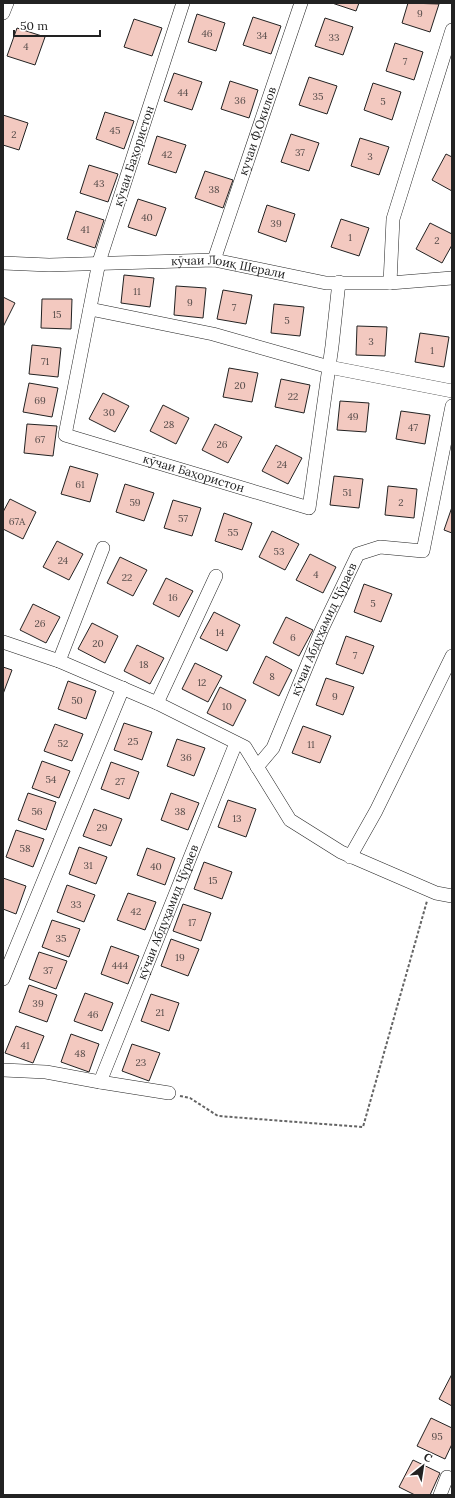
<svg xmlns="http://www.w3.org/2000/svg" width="455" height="1498" viewBox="0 0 455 1498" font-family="Lora,serif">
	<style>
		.building { fill: #f3c9c0; stroke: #222 }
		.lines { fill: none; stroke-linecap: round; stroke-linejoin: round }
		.minor-casing { stroke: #222; stroke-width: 14 }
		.path { stroke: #646464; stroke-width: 2; stroke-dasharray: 3 2; stroke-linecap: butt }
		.minor { stroke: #fff; stroke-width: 13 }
		.labels { text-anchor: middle; stroke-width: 3; stroke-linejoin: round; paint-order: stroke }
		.number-label { font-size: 10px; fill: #564c4a }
		.street-label { font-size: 12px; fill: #222; stroke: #fff }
	</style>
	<rect width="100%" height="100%" fill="#fff"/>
	<g class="building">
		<path d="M332,3H359L356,11Z"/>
		<path d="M408,3L439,4L430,32L402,23Z"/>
		<path d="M197,14L225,23L216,51L188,42Z"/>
		<path d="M253,17L281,26L271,54L243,45Z"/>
		<path d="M325,18L353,27L343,55L315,46Z"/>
		<path d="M134,19L162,28L152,56L124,47Z"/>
		<path d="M17,28L45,37L35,65L7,56Z"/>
		<path d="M395,43L423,52L414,80L386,71Z"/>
		<path d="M174,73L202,82L192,110L164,101Z"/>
		<path d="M309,77L337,86L327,114L299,105Z"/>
		<path d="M230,81L258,90L249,118L221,109Z"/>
		<path d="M373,83L401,92L392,120L364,110Z"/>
		<path d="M105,112L134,121L124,149L96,139Z"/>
		<path d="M3,115L28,123L19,150L3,145Z"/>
		<path d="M291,134L319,143L309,171L281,162Z"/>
		<path d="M157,136L186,145L176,173L148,164Z"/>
		<path d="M360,138L389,147L379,175L351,166Z"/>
		<path d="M446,154L452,157V191L432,180Z"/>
		<path d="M89,165L118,174L108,202L80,193Z"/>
		<path d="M205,171L233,180L223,208L195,198Z"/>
		<path d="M138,199L166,208L156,236L128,227Z"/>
		<path d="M267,205L295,214L286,242L258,232Z"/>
		<path d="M76,211L104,220L95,248L67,239Z"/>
		<path d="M341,219L369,228L359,256L331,247Z"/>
		<path d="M430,223L452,234V245L442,263L416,249Z"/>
		<path d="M124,275L154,278L150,307L121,303Z"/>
		<path d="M176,286L206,288L203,318L174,315Z"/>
		<path d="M223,290L252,295L246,324L217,319Z"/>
		<path d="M3,297L15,303L3,327Z"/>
		<path d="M42,299H72L71,329L41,328Z"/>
		<path d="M274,304L304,307L300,336L271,333Z"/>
		<path d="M357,326L387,327L385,356L356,355Z"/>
		<path d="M420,333L449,337L444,367L415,362Z"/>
		<path d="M32,345L61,348L58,377L29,374Z"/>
		<path d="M229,368L258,373L252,402L223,397Z"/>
		<path d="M281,379L310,385L304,413L275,407Z"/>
		<path d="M29,383L58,388L52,417L23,412Z"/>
		<path d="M103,393L129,406L115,432L89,419Z"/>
		<path d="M340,401L369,403L366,432L337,430Z"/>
		<path d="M163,405L189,418L176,444L150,431Z"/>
		<path d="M401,411L430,415L425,444L396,439Z"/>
		<path d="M27,424L57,426L53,456L24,453Z"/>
		<path d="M215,424L242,437L228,463L202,450Z"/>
		<path d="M276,445L302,458L288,484L262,471Z"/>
		<path d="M70,466L98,474L90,502L61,494Z"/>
		<path d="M334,476L363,479L359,508L330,505Z"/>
		<path d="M125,484L154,493L144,521L116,512Z"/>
		<path d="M388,486L417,489L414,518L385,515Z"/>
		<path d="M10,499L36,512L23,539L3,529V512Z"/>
		<path d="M173,500L201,508L192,536L164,528Z"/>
		<path d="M452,507V533L444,530Z"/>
		<path d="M224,513L252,523L242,550L215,541Z"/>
		<path d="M272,531L299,544L285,570L259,557Z"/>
		<path d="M57,541L83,554L69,580L43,567Z"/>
		<path d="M310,554L336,567L323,593L296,580Z"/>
		<path d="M120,557L147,570L133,596L107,583Z"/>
		<path d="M166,578L193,591L179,617L153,604Z"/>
		<path d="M364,584L392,594L381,622L354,612Z"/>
		<path d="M33,604L60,617L46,643L20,630Z"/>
		<path d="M214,612L240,625L227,651L200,638Z"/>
		<path d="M286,617L313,630L299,656L273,643Z"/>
		<path d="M92,623L118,636L105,663L78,649Z"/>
		<path d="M346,636L374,646L363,674L336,664Z"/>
		<path d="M137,645L164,658L150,684L124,671Z"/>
		<path d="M266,656L292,670L279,696L253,683Z"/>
		<path d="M195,663L222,676L208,702L182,689Z"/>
		<path d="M3,667L12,670L3,694Z"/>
		<path d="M326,678L354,687L343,715L316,705Z"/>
		<path d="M68,681L96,691L86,719L58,709Z"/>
		<path d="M220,687L246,700L233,726L207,713Z"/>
		<path d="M124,723L152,732L142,760L114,750Z"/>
		<path d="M55,724L83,734L72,761L44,751Z"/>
		<path d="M303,726L331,736L320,763L292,753Z"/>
		<path d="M177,739L205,748L194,776L167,766Z"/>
		<path d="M42,761L70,771L59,798L32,788Z"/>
		<path d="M111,762L139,772L129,799L101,789Z"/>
		<path d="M28,793L56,802L46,830L18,820Z"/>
		<path d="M171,793L199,803L188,830L161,820Z"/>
		<path d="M228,800L256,809L246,837L218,827Z"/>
		<path d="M94,809L122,819L111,846L83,836Z"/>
		<path d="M16,830L44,839L33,867L6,857Z"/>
		<path d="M79,847L107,857L96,884L69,874Z"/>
		<path d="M147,848L175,858L165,885L137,875Z"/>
		<path d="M204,862L232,872L222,899L194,889Z"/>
		<path d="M3,878L26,886L16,914L3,909Z"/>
		<path d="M67,885L95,895L84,922L57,912Z"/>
		<path d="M128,893L156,902L145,930L117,920Z"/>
		<path d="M183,904L211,913L201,941L173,931Z"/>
		<path d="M52,920L80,929L69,957L42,947Z"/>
		<path d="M171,939L199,949L188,976L161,966Z"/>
		<path d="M111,946L139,956L128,984L101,974Z"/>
		<path d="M39,952L67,961L56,989L29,979Z"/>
		<path d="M29,985L57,995L47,1022L19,1012Z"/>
		<path d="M85,993L113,1003L102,1031L74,1021Z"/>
		<path d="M151,994L179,1003L169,1031L141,1021Z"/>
		<path d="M16,1026L44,1036L33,1063L5,1053Z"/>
		<path d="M71,1034L99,1044L89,1072L61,1062Z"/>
		<path d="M132,1044L160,1053L149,1081L122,1071Z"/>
		<path d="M452,1374V1406L439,1399Z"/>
		<path d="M431,1418L452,1428V1444L445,1459L417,1446Z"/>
		<path d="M413,1460L440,1473L430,1495H415L399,1487Z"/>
	</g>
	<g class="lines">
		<g class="minor-casing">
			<g id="minor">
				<path id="s1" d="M183,3L99,262L65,435L309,508L332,346L339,282"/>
				<path d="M3,13L7,3"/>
				<path id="s2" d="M214,260L301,3"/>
				<path id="s3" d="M3,263L49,265L214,260L326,283H390L452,278"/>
				<path d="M390,283L393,219L452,30"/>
				<path d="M90,309L213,334L329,367L452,391"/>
				<path d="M3,642L59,661L157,703L245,747L290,820L341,852L436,893L452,896"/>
				<path d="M59,661L103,548"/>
				<path d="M157,703L216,576"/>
				<path id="s4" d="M257,767L273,748L322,629L358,554L380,547L423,551L452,406"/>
				<path d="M350,857L376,811L452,656"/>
				<path d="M3,979L123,688"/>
				<path d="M3,1070L46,1072L100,1082L169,1093"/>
				<path id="s5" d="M100,1082L236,743"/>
				<path d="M440,1495L447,1477L452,1479"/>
			</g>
		</g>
		<path class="path" d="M180,1096L190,1098L218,1116L363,1127L427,901"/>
		<use href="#minor" class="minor"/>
	</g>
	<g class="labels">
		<g class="number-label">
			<text x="420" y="17">9</text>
			<text x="207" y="37">46</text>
			<text x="262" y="39">34</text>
			<text x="334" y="41">33</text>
			<text x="26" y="50">4</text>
			<text x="405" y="65">7</text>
			<text x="183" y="96">44</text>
			<text x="318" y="100">35</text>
			<text x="240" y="104">36</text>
			<text x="383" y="105">5</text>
			<text x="115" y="134">45</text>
			<text x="14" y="138">2</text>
			<text x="300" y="156">37</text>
			<text x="167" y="158">42</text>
			<text x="370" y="160">3</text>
			<text x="99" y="187">43</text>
			<text x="214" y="193">38</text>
			<text x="147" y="221">40</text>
			<text x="276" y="227">39</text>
			<text x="85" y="233">41</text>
			<text x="350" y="241">1</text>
			<text x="437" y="244">2</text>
			<text x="137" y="295">11</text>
			<text x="190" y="306">9</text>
			<text x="234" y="311">7</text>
			<text x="57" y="318">15</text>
			<text x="287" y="324">5</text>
			<text x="371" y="345">3</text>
			<text x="432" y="354">1</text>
			<text x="45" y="365">71</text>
			<text x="240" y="389">20</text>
			<text x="293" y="400">22</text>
			<text x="40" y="404">69</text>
			<text x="109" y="416">30</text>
			<text x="353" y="420">49</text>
			<text x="169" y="428">28</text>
			<text x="413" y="431">47</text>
			<text x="40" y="443">67</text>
			<text x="222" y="448">26</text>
			<text x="282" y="468">24</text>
			<text x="80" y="488">61</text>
			<text x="347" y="496">51</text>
			<text x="135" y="506">59</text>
			<text x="401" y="506">2</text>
			<text x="183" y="522">57</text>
			<text x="17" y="525">67А</text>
			<text x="233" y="536">55</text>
			<text x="279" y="555">53</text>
			<text x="63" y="564">24</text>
			<text x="316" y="578">4</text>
			<text x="127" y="581">22</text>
			<text x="173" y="601">16</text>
			<text x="373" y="607">5</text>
			<text x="40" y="627">26</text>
			<text x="220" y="636">14</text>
			<text x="293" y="641">6</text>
			<text x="98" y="647">20</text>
			<text x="355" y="659">7</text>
			<text x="144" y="668">18</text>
			<text x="272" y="680">8</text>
			<text x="202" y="686">12</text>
			<text x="335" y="700">9</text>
			<text x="77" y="704">50</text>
			<text x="227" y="710">10</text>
			<text x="133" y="745">25</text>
			<text x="63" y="747">52</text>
			<text x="311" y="748">11</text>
			<text x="186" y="761">36</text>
			<text x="51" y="783">54</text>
			<text x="120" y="785">27</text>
			<text x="37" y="815">56</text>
			<text x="180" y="815">38</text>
			<text x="237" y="822">13</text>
			<text x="102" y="831">29</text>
			<text x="25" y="852">58</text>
			<text x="88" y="869">31</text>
			<text x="156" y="870">40</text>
			<text x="213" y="884">15</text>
			<text x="76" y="908">33</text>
			<text x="136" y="915">42</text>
			<text x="192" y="926">17</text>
			<text x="61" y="942">35</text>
			<text x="180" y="961">19</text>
			<text x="120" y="969">444</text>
			<text x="48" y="974">37</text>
			<text x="38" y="1007">39</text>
			<text x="160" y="1016">21</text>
			<text x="93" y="1018">46</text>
			<text x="25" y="1049">41</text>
			<text x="80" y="1057">48</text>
			<text x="141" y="1066">23</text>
			<text x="437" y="1440">95</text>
		</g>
		<g class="street-label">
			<text dy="4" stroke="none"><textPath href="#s2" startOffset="136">кучаи Ф.Окилов</textPath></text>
			<text transform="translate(134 156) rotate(-72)" y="4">кӯчаи Баҳористон</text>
			<text dy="4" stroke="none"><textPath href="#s3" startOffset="226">кӯчаи Лоиқ Шерали</textPath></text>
			<text dy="4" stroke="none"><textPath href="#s1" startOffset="583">кӯчаи Баҳористон</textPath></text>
			<text dy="4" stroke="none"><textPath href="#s4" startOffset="154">кӯчаи Абдуҳамид Ҷӯраев</textPath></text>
			<text dy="4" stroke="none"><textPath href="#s5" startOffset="183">кӯчаи Абдуҳамид Ҷӯраев</textPath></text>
		</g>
	</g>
	<rect width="455" height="1498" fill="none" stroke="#222222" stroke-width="8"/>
	<g transform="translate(423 1466) rotate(30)" stroke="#ffffff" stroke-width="3" paint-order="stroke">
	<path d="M0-3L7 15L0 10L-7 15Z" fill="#222222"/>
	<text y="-6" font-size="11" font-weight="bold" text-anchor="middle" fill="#222222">С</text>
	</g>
	<path d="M14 30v6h86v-6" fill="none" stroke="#222222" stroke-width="2"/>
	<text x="20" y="30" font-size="12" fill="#222222" stroke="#ffffff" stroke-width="3" paint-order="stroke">50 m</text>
</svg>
